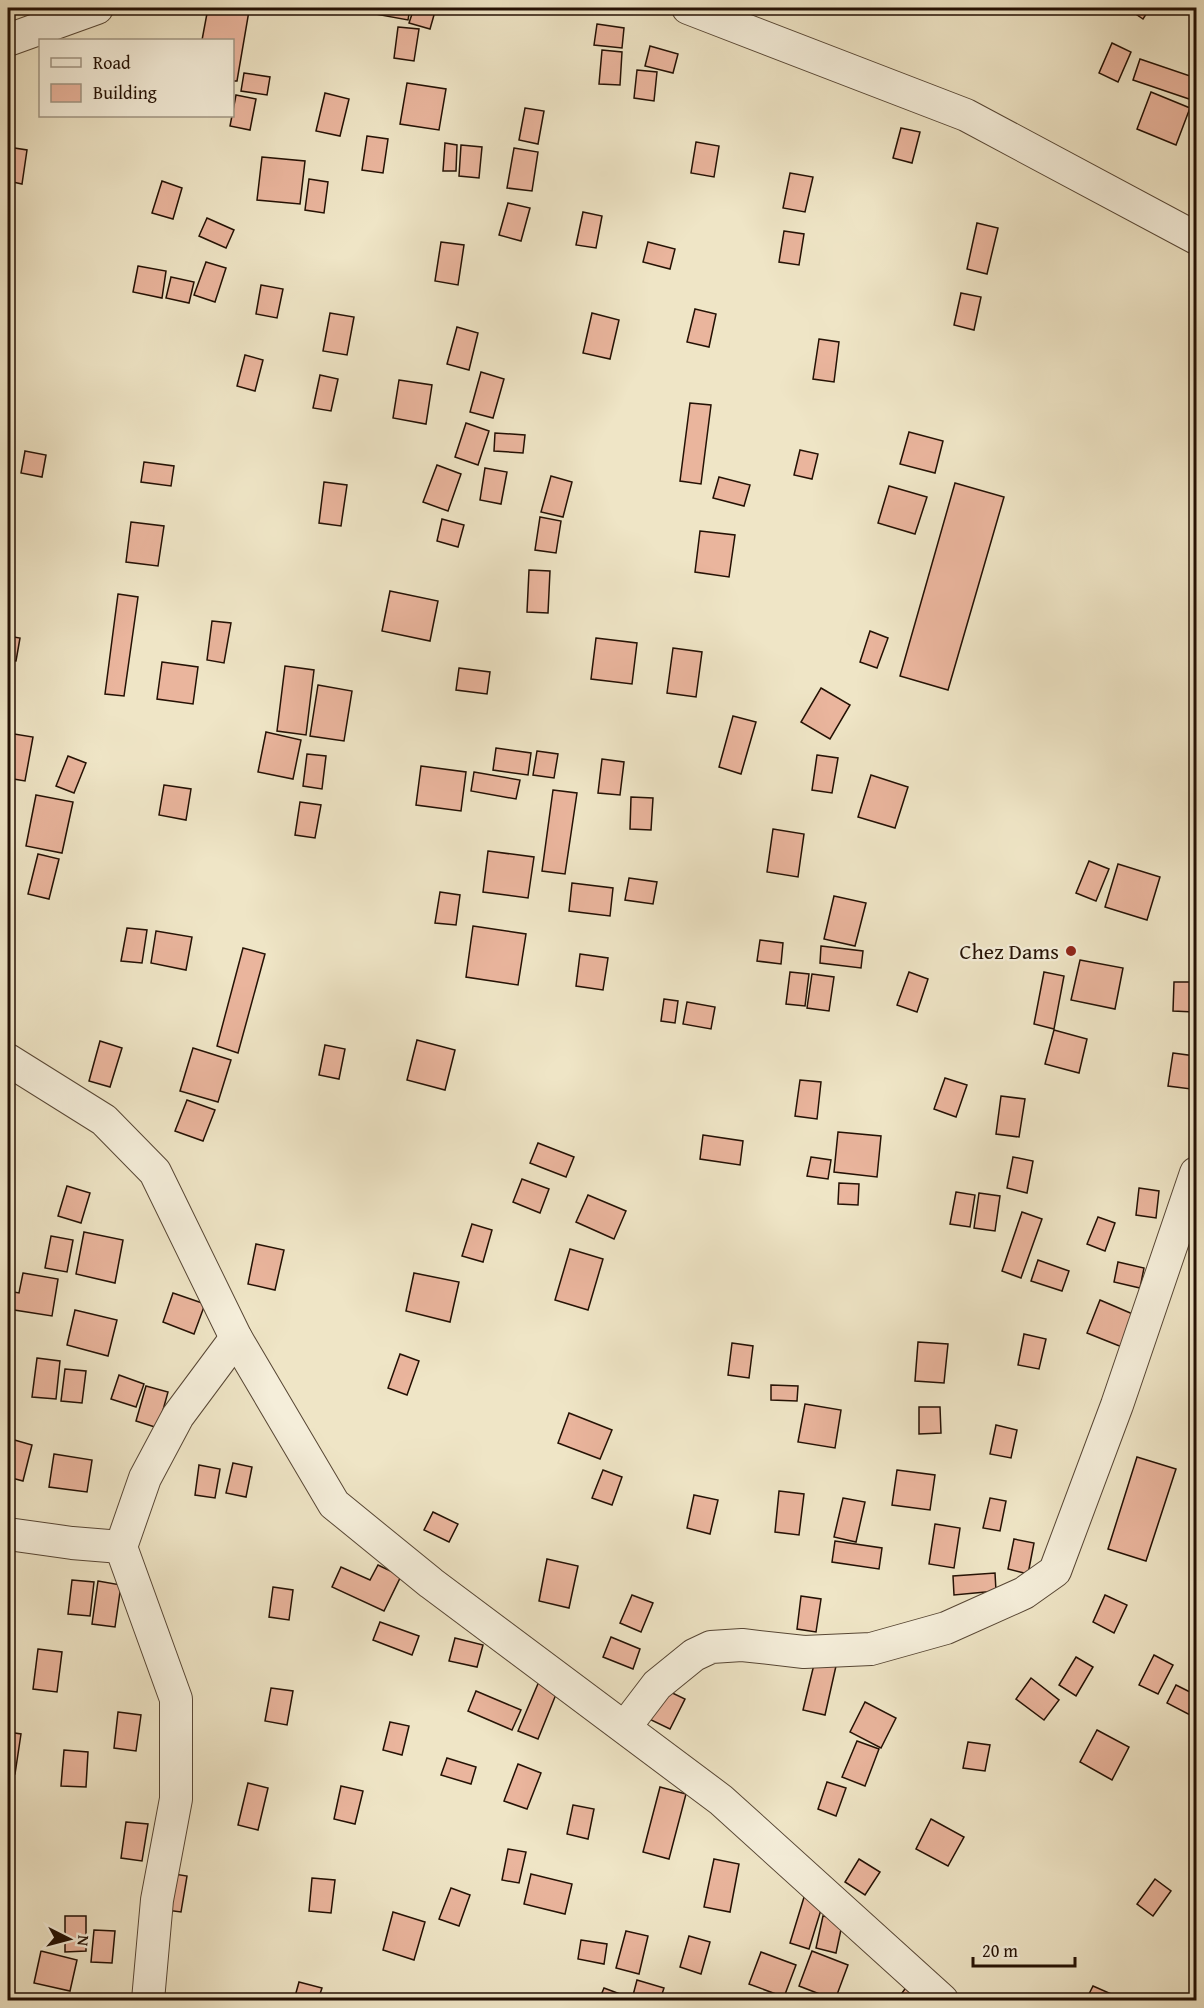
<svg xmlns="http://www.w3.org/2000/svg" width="1204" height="2008" viewBox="0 0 1204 2008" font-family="'Gentium Book Plus',serif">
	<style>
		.building { fill: #eab59d; stroke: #241104; stroke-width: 1.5 }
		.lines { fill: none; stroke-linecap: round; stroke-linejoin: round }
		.minor-casing { stroke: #574634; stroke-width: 34 }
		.minor { stroke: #f5eeda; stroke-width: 32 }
		.poi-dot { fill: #8f2418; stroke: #f5eeda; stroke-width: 2 }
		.labels { text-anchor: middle; stroke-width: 4.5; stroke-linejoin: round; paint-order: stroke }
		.poi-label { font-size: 22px; fill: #241104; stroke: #f5eeda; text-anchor: end }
	</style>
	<rect width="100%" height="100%" fill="#efe5c6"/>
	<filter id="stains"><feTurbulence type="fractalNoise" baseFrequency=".00333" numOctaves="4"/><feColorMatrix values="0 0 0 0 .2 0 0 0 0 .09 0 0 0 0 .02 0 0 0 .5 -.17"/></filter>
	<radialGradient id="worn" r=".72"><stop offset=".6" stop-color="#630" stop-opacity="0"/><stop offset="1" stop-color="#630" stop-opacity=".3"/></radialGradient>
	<g class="building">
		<path d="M208,8H229L249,11L237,81H232V40H202Z"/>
		<path d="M376,8H410L408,20L375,14Z"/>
		<path d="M414,8H436L430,29L409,23Z"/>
		<path d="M1127,8H1150L1143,19Z"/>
		<path d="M597,24L624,28L622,48L594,45Z"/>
		<path d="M398,27L419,29L414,61L394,58Z"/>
		<path d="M1112,43L1131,52L1118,82L1099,73Z"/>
		<path d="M650,46L678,54L673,73L645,66Z"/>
		<path d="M602,50L622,52L620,85L599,84Z"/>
		<path d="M1140,59L1196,78V86L1192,100L1133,80Z"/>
		<path d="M637,70L657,72L654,101L634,98Z"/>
		<path d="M244,73L270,77L267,95L241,91Z"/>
		<path d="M407,83L446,89L439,130L400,124Z"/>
		<path d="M1151,92L1190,108L1176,145L1137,129Z"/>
		<path d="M325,93L349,99L340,136L316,131Z"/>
		<path d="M236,95L256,99L250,130L230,126Z"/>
		<path d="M525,108L544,111L538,144L519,140Z"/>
		<path d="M901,128L920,132L912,163L893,158Z"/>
		<path d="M367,136L388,139L383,173L362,170Z"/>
		<path d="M696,142L719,146L714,177L691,173Z"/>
		<path d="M445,143L457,145L456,171H443Z"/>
		<path d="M461,145L482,147L479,178L459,176Z"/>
		<path d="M8,147L27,150L22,184L8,181Z"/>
		<path d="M514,148L538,152L532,191L507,188Z"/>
		<path d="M262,157L305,161L300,204L257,200Z"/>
		<path d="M790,173L813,177L805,212L783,208Z"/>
		<path d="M309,179L328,182L324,213L305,210Z"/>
		<path d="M162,181L182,188L173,219L152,213Z"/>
		<path d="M508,203L530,208L521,241L499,235Z"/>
		<path d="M583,212L602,216L596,248L576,245Z"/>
		<path d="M207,218L234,230L226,248L199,236Z"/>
		<path d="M977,223L998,228L987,274L967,269Z"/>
		<path d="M784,231L804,234L799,265L779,262Z"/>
		<path d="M441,242L464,245L458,285L435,281Z"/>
		<path d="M648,242L675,249L670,269L643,262Z"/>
		<path d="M206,262L226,268L215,302L194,295Z"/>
		<path d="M138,266L166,271L162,298L133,292Z"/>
		<path d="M171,277L194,282L189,303L166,298Z"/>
		<path d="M261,285L283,289L277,318L256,314Z"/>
		<path d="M961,293L981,297L974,330L954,325Z"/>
		<path d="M695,309L716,314L709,347L687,342Z"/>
		<path d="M330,313L354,317L347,355L323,351Z"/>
		<path d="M592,313L619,320L610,359L583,353Z"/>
		<path d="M457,327L478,333L469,370L447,364Z"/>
		<path d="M819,339L839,342L834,382L813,379Z"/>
		<path d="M245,355L263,360L255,391L237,386Z"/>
		<path d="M481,372L504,379L493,418L470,412Z"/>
		<path d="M320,375L338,379L331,411L313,408Z"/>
		<path d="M399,380L432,385L426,424L393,418Z"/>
		<path d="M690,403L711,405L701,484L680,481Z"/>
		<path d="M466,423L489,431L478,465L455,457Z"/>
		<path d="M909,432L943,441L935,473L900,464Z"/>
		<path d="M495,433L525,435L523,453L494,451Z"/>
		<path d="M800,450L818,454L812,479L794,475Z"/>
		<path d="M25,451L46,455L42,477L21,473Z"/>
		<path d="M144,462L174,466L171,486L141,482Z"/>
		<path d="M437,465L461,474L448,511L423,502Z"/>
		<path d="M485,468L507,472L501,504L480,500Z"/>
		<path d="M551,476L572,482L563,517L541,512Z"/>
		<path d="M719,477L750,485L744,506L713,498Z"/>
		<path d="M324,482L347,485L341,526L319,523Z"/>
		<path d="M955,483L1004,497L948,690L900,676Z"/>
		<path d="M889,486L927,497L915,534L878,523Z"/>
		<path d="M540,517L561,521L556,553L535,550Z"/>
		<path d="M442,519L464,525L458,547L437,541Z"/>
		<path d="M131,522L164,526L158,566L126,562Z"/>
		<path d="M700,531L735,535L729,577L695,572Z"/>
		<path d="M529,570L550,571L548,613L527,612Z"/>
		<path d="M390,591L438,601L430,641L382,631Z"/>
		<path d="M118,594L138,597L124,696L105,694Z"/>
		<path d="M212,621L231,623L224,663L207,660Z"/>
		<path d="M870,631L888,638L877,668L860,662Z"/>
		<path d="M8,636L20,638L16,661L8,660Z"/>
		<path d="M596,638L637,643L632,684L591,679Z"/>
		<path d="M673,648L702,652L696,697L667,693Z"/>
		<path d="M162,662L198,667L193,704L157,699Z"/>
		<path d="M285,666L314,670L306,735L277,731Z"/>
		<path d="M459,668L490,672L487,694L456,690Z"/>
		<path d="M318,685L352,691L344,741L310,736Z"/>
		<path d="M821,688L850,705L830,739L801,722Z"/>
		<path d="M733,716L756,722L741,774L719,767Z"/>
		<path d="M266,732L301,740L293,779L258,772Z"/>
		<path d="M8,733L33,737L25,781L8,778Z"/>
		<path d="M496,748L531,753L528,775L493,770Z"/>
		<path d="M537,751L558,754L554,778L533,775Z"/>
		<path d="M307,754L326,756L322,789L303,786Z"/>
		<path d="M817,755L838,758L832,793L812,790Z"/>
		<path d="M68,756L86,763L74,793L56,786Z"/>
		<path d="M602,759L624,762L620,795L598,793Z"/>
		<path d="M421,766L466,772L461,811L416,805Z"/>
		<path d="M474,772L520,780L516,799L471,791Z"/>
		<path d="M871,775L908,787L895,828L858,817Z"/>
		<path d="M164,785L191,789L186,820L159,815Z"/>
		<path d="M553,790L577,793L565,874L542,871Z"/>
		<path d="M36,795L73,802L62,853L26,846Z"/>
		<path d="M631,797L653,798L651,830L630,829Z"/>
		<path d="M300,802L321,805L315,838L295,835Z"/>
		<path d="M773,829L804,834L798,877L767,872Z"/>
		<path d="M488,851L534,857L528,898L483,892Z"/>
		<path d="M38,854L59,859L49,899L28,894Z"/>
		<path d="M1089,861L1109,869L1096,901L1076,893Z"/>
		<path d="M1118,864L1160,877L1147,920L1105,907Z"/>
		<path d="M629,878L657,882L653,904L625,900Z"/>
		<path d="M572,883L613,888L610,916L569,911Z"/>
		<path d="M440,892L460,895L456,925L435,923Z"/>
		<path d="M834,896L866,903L855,946L824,939Z"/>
		<path d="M473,926L526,934L518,985L466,977Z"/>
		<path d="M127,928L147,930L142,963L121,961Z"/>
		<path d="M156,931L192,937L186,970L151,963Z"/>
		<path d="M760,940L783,943L781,964L757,961Z"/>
		<path d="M821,946L863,951L861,968L820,963Z"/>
		<path d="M243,948L265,954L238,1053L217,1046Z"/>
		<path d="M580,954L608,958L603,990L576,986Z"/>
		<path d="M1080,960L1123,968L1115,1009L1071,1000Z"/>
		<path d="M790,972L809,974L805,1006L786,1004Z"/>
		<path d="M909,972L928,979L917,1012L897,1005Z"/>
		<path d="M1044,972L1064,976L1054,1029L1034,1024Z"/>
		<path d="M812,974L834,977L829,1011L807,1008Z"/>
		<path d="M1174,982H1195L1194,1012L1173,1011Z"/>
		<path d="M664,999L678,1001L675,1023L661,1021Z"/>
		<path d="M687,1002L715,1007L711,1029L683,1024Z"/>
		<path d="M1054,1030L1087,1039L1079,1073L1045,1064Z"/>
		<path d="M417,1040L455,1050L445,1090L407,1080Z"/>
		<path d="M100,1041L122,1048L110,1087L89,1081Z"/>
		<path d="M325,1045L345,1049L339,1079L319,1075Z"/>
		<path d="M193,1048L231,1060L218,1102L180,1091Z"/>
		<path d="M1173,1053L1195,1056L1191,1089L1168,1086Z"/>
		<path d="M945,1078L967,1085L956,1117L934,1109Z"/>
		<path d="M800,1080L821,1082L817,1119L795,1116Z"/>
		<path d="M1001,1096L1025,1099L1019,1137L996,1134Z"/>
		<path d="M187,1100L215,1110L203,1141L175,1131Z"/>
		<path d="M838,1132L881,1136L877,1177L834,1172Z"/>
		<path d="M703,1135L743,1141L740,1165L700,1159Z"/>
		<path d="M538,1143L574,1157L566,1177L530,1163Z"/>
		<path d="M811,1157L831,1160L828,1179L807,1176Z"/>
		<path d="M1013,1157L1033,1161L1027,1193L1007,1188Z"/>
		<path d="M522,1179L549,1189L540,1213L513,1202Z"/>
		<path d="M839,1183L859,1184L858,1205L838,1204Z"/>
		<path d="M67,1186L90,1193L81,1223L58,1216Z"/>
		<path d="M1139,1188L1159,1191L1156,1218L1136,1215Z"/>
		<path d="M956,1192L975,1195L970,1227L950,1224Z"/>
		<path d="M979,1193L1000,1196L995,1231L974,1228Z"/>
		<path d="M588,1195L626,1211L614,1239L576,1222Z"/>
		<path d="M1022,1212L1042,1219L1021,1278L1002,1271Z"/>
		<path d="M1098,1217L1115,1223L1105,1251L1087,1244Z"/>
		<path d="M472,1224L492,1230L483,1262L462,1256Z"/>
		<path d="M84,1232L123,1240L115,1283L76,1274Z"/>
		<path d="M51,1236L73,1240L67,1272L45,1268Z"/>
		<path d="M256,1244L284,1250L275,1290L248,1284Z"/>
		<path d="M570,1249L603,1259L588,1310L555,1300Z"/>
		<path d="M1038,1260L1069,1271L1062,1291L1031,1281Z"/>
		<path d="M1118,1262L1144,1268L1140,1288L1114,1282Z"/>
		<path d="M23,1273L58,1279L52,1316L8,1309V1291L19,1293Z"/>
		<path d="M414,1273L459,1282L450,1322L406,1311Z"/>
		<path d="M173,1293L205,1304L194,1334L163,1322Z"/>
		<path d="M1100,1300L1135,1315L1122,1347L1087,1333Z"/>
		<path d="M75,1310L117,1320L108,1356L67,1345Z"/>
		<path d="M1024,1334L1046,1339L1039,1369L1018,1365Z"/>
		<path d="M918,1342L948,1344L944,1383L915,1381Z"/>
		<path d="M732,1343L753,1346L749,1378L728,1375Z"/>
		<path d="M400,1354L419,1361L407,1395L388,1388Z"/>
		<path d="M37,1358L60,1361L56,1399L32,1397Z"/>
		<path d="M65,1369L86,1371L82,1403L61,1401Z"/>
		<path d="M119,1375L144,1384L136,1407L111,1399Z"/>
		<path d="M771,1385L798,1386L797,1401L771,1400Z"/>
		<path d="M146,1386L168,1392L158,1428L136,1421Z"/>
		<path d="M805,1404L841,1410L835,1448L798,1442Z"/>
		<path d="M919,1407H940L941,1433L919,1434Z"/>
		<path d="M569,1413L612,1430L600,1459L558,1443Z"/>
		<path d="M996,1425L1017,1430L1011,1458L990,1454Z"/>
		<path d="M11,1439L32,1445L23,1481L8,1477V1453Z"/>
		<path d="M54,1454L92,1460L87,1492L49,1487Z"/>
		<path d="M1137,1457L1176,1469L1146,1561L1108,1549Z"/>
		<path d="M233,1463L252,1467L246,1497L226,1493Z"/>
		<path d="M199,1465L220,1469L215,1498L195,1495Z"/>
		<path d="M603,1470L622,1477L612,1505L592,1498Z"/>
		<path d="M897,1470L935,1475L930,1510L892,1505Z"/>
		<path d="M779,1491L804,1494L799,1535L775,1532Z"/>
		<path d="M694,1495L718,1500L710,1534L687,1528Z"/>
		<path d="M843,1498L865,1502L856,1542L834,1537Z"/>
		<path d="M990,1498L1006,1501L1000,1531L983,1528Z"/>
		<path d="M433,1512L458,1524L449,1542L424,1530Z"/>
		<path d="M935,1524L960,1528L954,1568L929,1564Z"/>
		<path d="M1014,1539L1034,1543L1028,1574L1008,1569Z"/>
		<path d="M835,1541L882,1548L879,1569L832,1562Z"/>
		<path d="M547,1559L578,1566L569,1608L539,1601Z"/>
		<path d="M378,1565L401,1576L384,1611L332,1587L341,1567L370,1580Z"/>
		<path d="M995,1573L996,1591L954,1595L953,1576Z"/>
		<path d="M72,1580L94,1582L90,1616L68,1614Z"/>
		<path d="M98,1581L121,1585L115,1627L92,1624Z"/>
		<path d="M273,1587L293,1590L289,1620L269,1617Z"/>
		<path d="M632,1595L653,1603L641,1632L620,1623Z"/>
		<path d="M1105,1595L1127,1605L1114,1633L1093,1622Z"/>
		<path d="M801,1596L821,1599L816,1632L797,1629Z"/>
		<path d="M380,1622L419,1636L412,1655L373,1640Z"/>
		<path d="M611,1637L640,1649L633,1669L603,1657Z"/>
		<path d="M455,1638L483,1645L477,1667L449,1661Z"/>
		<path d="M38,1649L62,1652L57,1692L33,1689Z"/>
		<path d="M817,1652L838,1657L825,1715L803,1710Z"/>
		<path d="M1154,1655L1173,1665L1158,1694L1139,1685Z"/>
		<path d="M1076,1657L1093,1667L1076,1696L1059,1685Z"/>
		<path d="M1031,1678L1059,1700L1044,1720L1016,1699Z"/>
		<path d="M540,1679L559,1687L538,1739L518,1731Z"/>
		<path d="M1176,1685L1196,1695V1708L1192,1716L1167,1703Z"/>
		<path d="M271,1688L293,1691L287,1725L265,1721Z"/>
		<path d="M662,1688L685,1699L670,1729L647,1718Z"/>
		<path d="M476,1691L521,1710L512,1730L468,1711Z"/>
		<path d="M865,1702L896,1718L881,1748L850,1732Z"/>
		<path d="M118,1712L141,1715L136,1751L114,1748Z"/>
		<path d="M390,1722L409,1726L402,1755L383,1750Z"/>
		<path d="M1097,1730L1129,1747L1112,1780L1080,1762Z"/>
		<path d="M8,1732L21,1734L15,1774L8,1773Z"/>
		<path d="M857,1741L879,1749L865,1786L842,1777Z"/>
		<path d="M968,1742L990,1745L985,1771L963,1768Z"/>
		<path d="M64,1750L88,1752L86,1787L61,1786Z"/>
		<path d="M447,1758L476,1767L471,1784L441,1775Z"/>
		<path d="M518,1764L541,1773L527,1809L504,1801Z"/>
		<path d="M827,1782L846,1788L836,1816L818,1809Z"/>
		<path d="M248,1783L268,1788L258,1830L238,1825Z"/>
		<path d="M341,1786L363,1791L355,1824L334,1819Z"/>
		<path d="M660,1787L686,1794L669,1859L643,1852Z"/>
		<path d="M573,1805L594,1809L588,1839L567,1834Z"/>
		<path d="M931,1819L964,1837L948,1866L916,1849Z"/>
		<path d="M126,1822L148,1824L142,1861L121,1858Z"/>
		<path d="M508,1849L526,1852L519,1883L502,1880Z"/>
		<path d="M714,1859L739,1864L730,1912L704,1907Z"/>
		<path d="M859,1859L880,1872L865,1895L845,1882Z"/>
		<path d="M156,1871L187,1876L181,1912L151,1908Z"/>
		<path d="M531,1874L572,1884L565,1914L524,1904Z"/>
		<path d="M312,1878L335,1880L331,1913L309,1911Z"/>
		<path d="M1155,1879L1171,1891L1153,1916L1137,1904Z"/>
		<path d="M451,1888L470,1895L459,1926L439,1919Z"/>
		<path d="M805,1894L824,1900L809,1949L790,1943Z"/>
		<path d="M8,1906L12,1907L8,1933Z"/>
		<path d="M393,1912L425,1922L414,1960L383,1950Z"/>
		<path d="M65,1916H86V1951L65,1952Z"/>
		<path d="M823,1916L843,1920L836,1953L816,1948Z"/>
		<path d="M94,1930L115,1931L112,1963L91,1962Z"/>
		<path d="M626,1931L648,1936L639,1974L616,1968Z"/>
		<path d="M689,1936L710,1942L701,1974L680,1967Z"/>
		<path d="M581,1940L607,1944L604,1964L578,1959Z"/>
		<path d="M41,1951L77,1960L70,1991L34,1983Z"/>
		<path d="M812,1951L848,1965L835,2000L799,1986Z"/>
		<path d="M761,1952L796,1965L784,1997L749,1984Z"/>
		<path d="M912,1979L942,2000H897Z"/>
		<path d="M637,1980L664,1988L660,2000L632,1999Z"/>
		<path d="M299,1982L322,1988L318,2000H294Z"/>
		<path d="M1093,1986L1116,1996L1114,2000H1086Z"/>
		<path d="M604,1988L628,1997L627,2000H599Z"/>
	</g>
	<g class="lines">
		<g class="minor-casing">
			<g id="minor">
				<path d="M688,8L966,115L1196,238"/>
				<path d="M8,40L97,8"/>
				<path d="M8,1060L104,1120L155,1172L236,1338L334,1504L431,1583L721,1800L942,2000"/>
				<path d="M8,1534L72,1543L121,1547L145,1478L178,1416L236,1338"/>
				<path d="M121,1547L176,1699V1799L157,1900L148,2000"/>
				<path d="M625,1727L657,1685L694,1655L711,1647L742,1645L804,1652L871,1649L946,1628L1024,1593L1055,1571L1117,1405L1196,1173"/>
			</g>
		</g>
		<use href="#minor" class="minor"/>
	</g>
	<circle class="poi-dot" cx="1071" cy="951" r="6"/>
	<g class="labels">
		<g class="poi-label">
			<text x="1059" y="959">Chez Dams</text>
		</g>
	</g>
	<rect width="1204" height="2008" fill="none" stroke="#efe5c6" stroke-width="30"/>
	<rect x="9" y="9" width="1186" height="1990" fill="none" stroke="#241104" stroke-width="3"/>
	<rect x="15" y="15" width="1174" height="1978" fill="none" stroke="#241104" stroke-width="1.5"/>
	<rect x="39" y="39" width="195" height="78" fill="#f5eeda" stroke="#a19684" stroke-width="1.5"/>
	<rect x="51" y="58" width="30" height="9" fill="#f5eeda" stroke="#a19684" stroke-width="1.5"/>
	<text x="93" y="69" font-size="18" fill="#241104">Road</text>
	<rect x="51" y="84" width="30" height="18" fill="#eab59d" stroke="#a19684" stroke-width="1.5"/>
	<text x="93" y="99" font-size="18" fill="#241104">Building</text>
	<g transform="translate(69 1939) rotate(96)" stroke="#f5eeda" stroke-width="4.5" paint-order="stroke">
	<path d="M0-4.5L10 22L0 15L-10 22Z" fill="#241104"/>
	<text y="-9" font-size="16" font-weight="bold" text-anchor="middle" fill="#241104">N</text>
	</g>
	<path d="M973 1957v9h102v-9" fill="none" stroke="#241104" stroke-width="3"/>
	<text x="982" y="1957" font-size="18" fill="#241104" stroke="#f5eeda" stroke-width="4.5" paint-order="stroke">20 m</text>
	<rect width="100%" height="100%" filter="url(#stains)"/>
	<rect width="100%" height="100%" fill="url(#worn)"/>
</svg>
